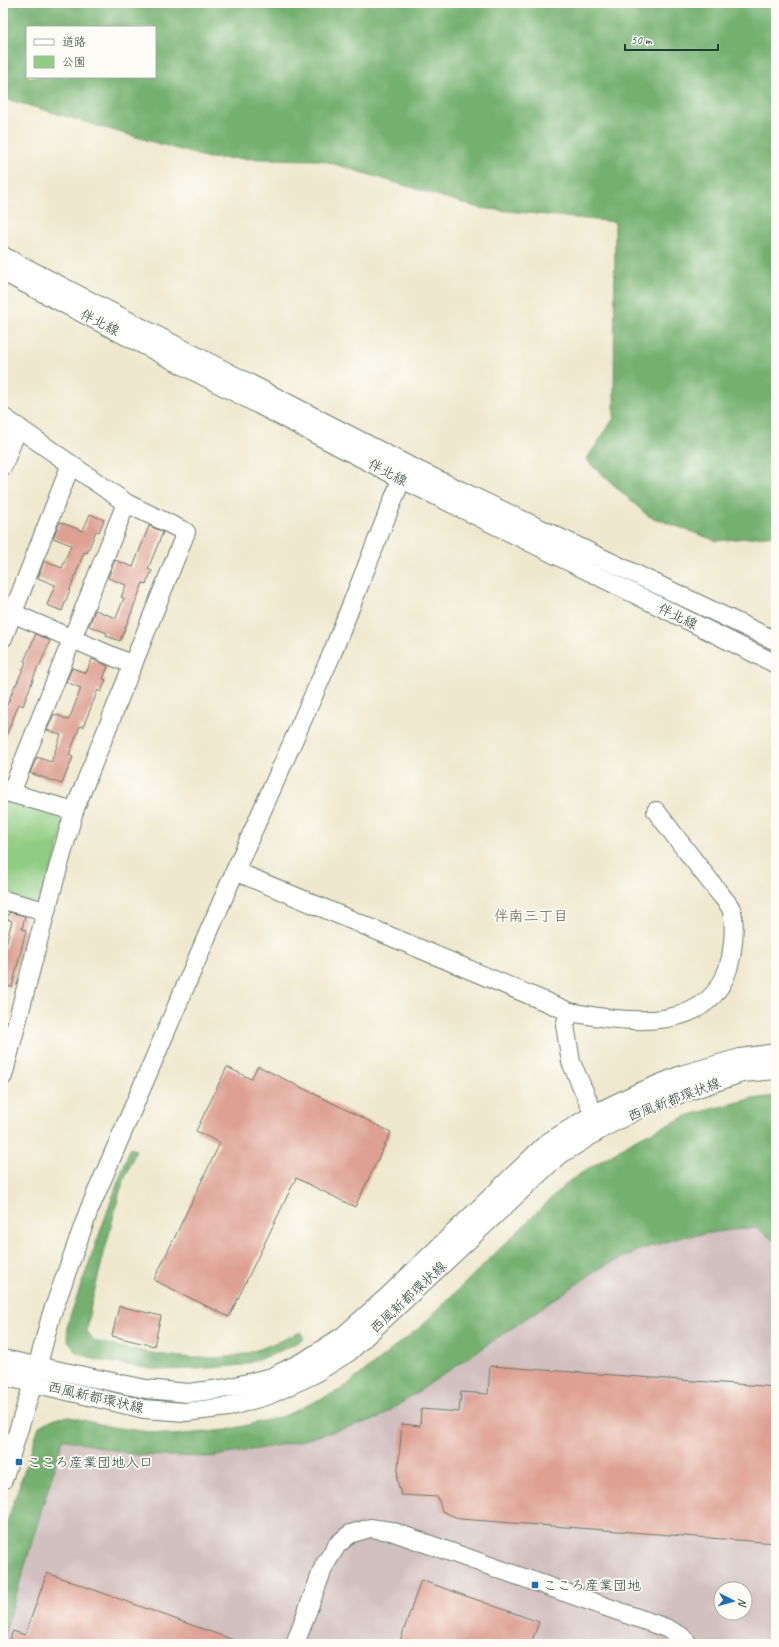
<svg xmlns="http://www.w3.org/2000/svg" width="779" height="1647" viewBox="0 0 779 1647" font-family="Caveat,'Klee One',sans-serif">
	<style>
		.industrial { fill: #d2bfbf; fill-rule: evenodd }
		.green { fill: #90cc81; stroke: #58845a }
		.forest { fill: #74b06f; stroke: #4a7652; fill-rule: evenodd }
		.building { fill: #dea093 }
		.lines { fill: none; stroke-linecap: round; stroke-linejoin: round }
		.minor-casing { stroke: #68796a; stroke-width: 20 }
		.minor { stroke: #fff; stroke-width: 18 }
		.poi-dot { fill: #1f6fb2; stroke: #fdfcf7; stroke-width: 1.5 }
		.labels { text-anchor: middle; stroke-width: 3.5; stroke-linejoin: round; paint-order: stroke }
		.street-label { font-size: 14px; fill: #1f3d34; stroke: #fdfcf7 }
		.poi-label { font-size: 14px; fill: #1f3d34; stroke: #fdfcf7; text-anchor: start }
		.neighbourhood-label { font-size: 15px; fill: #626055; stroke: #fdfcf7 }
	</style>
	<rect width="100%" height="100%" fill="#fdfcf7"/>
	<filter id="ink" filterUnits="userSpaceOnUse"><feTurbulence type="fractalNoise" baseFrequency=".025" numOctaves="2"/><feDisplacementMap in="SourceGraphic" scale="8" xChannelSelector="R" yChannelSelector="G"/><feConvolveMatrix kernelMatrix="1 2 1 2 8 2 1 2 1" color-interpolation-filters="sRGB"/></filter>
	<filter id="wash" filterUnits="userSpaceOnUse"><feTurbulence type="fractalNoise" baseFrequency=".012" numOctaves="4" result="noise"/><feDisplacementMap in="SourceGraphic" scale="16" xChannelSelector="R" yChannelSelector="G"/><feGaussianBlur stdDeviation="0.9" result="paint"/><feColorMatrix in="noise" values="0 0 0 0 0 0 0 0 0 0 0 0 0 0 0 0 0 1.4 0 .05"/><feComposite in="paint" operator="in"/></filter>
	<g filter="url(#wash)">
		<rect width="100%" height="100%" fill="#efe8ce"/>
		<path class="industrial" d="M757,1228L776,1242V1644H3V1638L63,1439L136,1455L210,1457L297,1442L379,1418L602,1267L642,1249L681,1237L731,1230ZM721,1589H745V1613H721Z"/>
		<path class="green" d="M3,795L66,818L44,899L36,903L3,895Z"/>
		<g class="forest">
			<path d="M3,3H776V535L717,541L648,516L586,460L614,418L615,222L479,208L321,160L208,158L3,98ZM27,27H155V77H27Z"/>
			<path d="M776,1096V1242L757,1228L731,1230L682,1237L642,1249L602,1267L379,1418L297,1442L210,1457L136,1455L63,1439L3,1638V1534L39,1426L55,1418L71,1417L111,1427L174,1435L227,1430L284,1416L342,1389L420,1327L569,1181L636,1139L689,1115L751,1099Z"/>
			<path d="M130,1148L136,1150L120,1191L91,1305L87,1331L94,1341C140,1351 187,1363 234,1356C257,1352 279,1341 301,1332L304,1339L272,1355L243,1365L197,1369L159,1370L96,1360L76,1352L67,1339L68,1322Z"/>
		</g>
		<g id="blocks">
			<g class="building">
				<path d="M90,514L104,520L99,532L96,531L87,553L84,552L62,611L47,605L55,585L38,578L44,561L62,568L71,545L53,538L60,522L83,531Z"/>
				<path d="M149,526L163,532L148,569L152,571L146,584L143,583L120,641L106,636L107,633L89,626L95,610L116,618L124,598L121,597L126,585L108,578L115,560L133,567Z"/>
				<path d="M36,634L50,641L39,667L38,666L23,706L19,704L3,743V704L7,705L15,685H16L26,662L24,661Z"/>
				<path d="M92,659L108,666L103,679L106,680L101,692L98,690L83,727L80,726L69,755L73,757L62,784L30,773L37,757L51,762L61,735L47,730L54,714L69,720L81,688L66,682L72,668L86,673Z"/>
				<path d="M9,912L25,916L22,929L26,930L12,987L3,985V948H5L12,921L7,919Z"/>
				<path d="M258,1066L391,1132L355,1207L296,1178L229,1317L154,1280L220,1143L196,1131L227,1067L251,1079Z"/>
				<path d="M119,1306L161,1316L154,1346L112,1336Z"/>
				<path d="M490,1366L776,1387V1543L460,1519L442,1511L438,1497L401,1495L397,1480L402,1424L420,1426L421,1409L459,1412L461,1392L488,1394Z"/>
				<path d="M47,1573L242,1643V1644H8L13,1631L25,1635Z"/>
				<path d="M421,1580L539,1622L531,1644H399Z"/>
			</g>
		</g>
	</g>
	<g filter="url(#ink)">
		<use href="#blocks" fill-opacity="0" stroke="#68796a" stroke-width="1"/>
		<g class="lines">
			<g class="minor-casing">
				<g id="minor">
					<path d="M3,256L407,465L776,641"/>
					<path d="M3,272L402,479L776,664"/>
					<path d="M3,417L126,503L186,532L74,811L46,911"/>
					<path d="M3,466L18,427"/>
					<path d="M3,609L133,665"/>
					<path d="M3,638L71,464"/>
					<path d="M3,791L74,811"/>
					<path d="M11,793L126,503"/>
					<path d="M235,871L570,1012C628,1023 716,1036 731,957C733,945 735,924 732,912C731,905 721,896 717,890C696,864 676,837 656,811"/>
					<path d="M3,900L46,911L3,1076"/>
					<path d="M570,1012L565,1025L571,1062L594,1114"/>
					<path d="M3,1359L146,1389L188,1393L228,1388L272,1377L306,1360L343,1336L387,1297L547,1143L594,1114L635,1094L681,1075L740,1058L776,1053"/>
					<path d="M3,1376L144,1409L186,1412L228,1407L269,1395L312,1375L349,1352L558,1156L603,1128L645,1106L742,1073L776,1070"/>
					<path d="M3,1480L33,1383L51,1316L89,1210L235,871L331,656L407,465"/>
					<path d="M295,1644L324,1566L337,1545L350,1534L370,1528L391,1531L666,1628L681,1636L688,1644"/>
				</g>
			</g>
			<use href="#minor" class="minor"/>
		</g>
	</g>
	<g class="poi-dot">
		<rect x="15" y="1458" width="8" height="8" rx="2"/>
		<rect x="531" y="1581" width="8" height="8" rx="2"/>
	</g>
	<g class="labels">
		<g class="street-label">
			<text transform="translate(100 322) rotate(27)" y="5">伴北線</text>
			<text transform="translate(388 472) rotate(28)" y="5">伴北線</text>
			<text transform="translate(678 616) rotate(26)" y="5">伴北線</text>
			<text transform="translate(674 1099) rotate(-21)" y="5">西風新都環状線</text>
			<text transform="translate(408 1297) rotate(-43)" y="5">西風新都環状線</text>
			<text transform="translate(96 1397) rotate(13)" y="5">西風新都環状線</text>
		</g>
		<g class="poi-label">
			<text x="27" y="1467">こころ産業団地入口</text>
			<text x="543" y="1590">こころ産業団地</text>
		</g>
		<g class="neighbourhood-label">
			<text x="531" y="921">伴南三丁目</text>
		</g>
	</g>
	<rect width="779" height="1647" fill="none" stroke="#fdfcf7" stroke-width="16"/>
	<rect x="26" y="26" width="130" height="52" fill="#fdfcf7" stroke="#a4b0a9"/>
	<rect x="34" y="39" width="20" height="6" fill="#ffffff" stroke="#a4b0a9"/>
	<text x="62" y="46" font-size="12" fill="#1f3d34">道路</text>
	<rect x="34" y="56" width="20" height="12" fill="#90cc81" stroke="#a4b0a9"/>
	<text x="62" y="66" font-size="12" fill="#1f3d34">公園</text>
	<g transform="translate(733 1601) rotate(96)"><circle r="19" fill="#fdfcf7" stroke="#a4b0a9"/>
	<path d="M0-3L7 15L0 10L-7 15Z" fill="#1f6fb2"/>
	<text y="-6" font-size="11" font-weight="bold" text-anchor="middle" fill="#1f3d34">N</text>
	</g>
	<path d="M625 44v6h93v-6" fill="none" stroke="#1f3d34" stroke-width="2"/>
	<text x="631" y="44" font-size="12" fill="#1f3d34" stroke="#fdfcf7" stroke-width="3" paint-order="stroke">50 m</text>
</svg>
